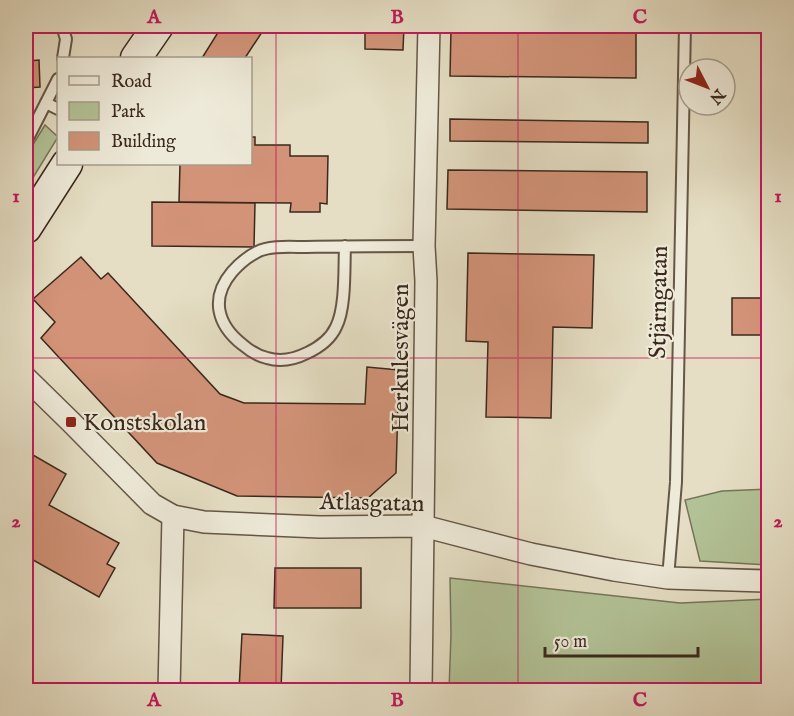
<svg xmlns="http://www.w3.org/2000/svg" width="794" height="716" viewBox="0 0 794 716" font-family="'IM FELL English',serif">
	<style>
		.green { fill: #b2c296; stroke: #767559; stroke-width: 1.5 }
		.building { fill: #d29378; stroke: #3a281c; stroke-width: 1.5 }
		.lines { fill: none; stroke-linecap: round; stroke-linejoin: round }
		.service-casing { stroke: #655646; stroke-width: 14 }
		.minor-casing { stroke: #655646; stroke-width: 24 }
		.secondary-casing { stroke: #3a281c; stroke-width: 33 }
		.service { stroke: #eeead9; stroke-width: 10 }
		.minor { stroke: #eeead9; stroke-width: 21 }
		.secondary { stroke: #eeead9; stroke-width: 30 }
		.grid { fill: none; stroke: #c2185b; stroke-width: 1.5; stroke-opacity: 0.55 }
		.poi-dot { fill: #8f2418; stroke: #eeead9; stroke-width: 2 }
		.labels { text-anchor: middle; stroke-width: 4.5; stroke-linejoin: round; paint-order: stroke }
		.street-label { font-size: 24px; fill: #3a281c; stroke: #eeead9 }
		.poi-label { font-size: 24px; fill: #3a281c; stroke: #eeead9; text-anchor: start }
		.neatline { fill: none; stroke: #c2185b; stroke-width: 2 }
		.grid-label { font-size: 20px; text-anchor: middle; font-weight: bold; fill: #c2185b }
	</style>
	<rect width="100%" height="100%" fill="#e5dec4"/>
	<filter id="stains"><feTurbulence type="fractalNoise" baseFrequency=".00333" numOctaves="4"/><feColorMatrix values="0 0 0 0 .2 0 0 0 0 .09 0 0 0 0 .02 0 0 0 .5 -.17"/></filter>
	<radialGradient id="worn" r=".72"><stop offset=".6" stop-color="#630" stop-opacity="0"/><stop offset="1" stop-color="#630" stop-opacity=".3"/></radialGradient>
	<g class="green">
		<path d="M45,125L58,137L26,189V156Z"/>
		<path d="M768,489V565L700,561L685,500L722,491Z"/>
		<path d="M450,578L680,603L768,599V690H449L451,635Z"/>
	</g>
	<g class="building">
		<path d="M222,26H266L245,58H202Z"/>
		<path d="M365,26H404L403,50L365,49Z"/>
		<path d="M451,28L636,30V78L450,76Z"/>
		<path d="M26,29L28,61L39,60L40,87L26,88Z"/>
		<path d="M450,119L648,122V143L450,141Z"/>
		<path d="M250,137H255V145H290V156H328L327,204L320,203V212H290L291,203L179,202L180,164H250Z"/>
		<path d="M448,170L647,172V212L447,209Z"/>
		<path d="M152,202L255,203L254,247L152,246Z"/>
		<path d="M468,253L594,255L592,328L553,327L551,418L486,417L488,342L466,341Z"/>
		<path d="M81,257L101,279L108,273L220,394L244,403L365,404L367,367L399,370L396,473L368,498L237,496L157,463L41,338L55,322L33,299Z"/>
		<rect x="732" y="298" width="29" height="37"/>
		<path d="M26,451L66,474L49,505L119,543L107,564L115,568L99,597L26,556Z"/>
		<path d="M275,568H361V608H274Z"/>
		<path d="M242,634L283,636L281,690H239Z"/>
	</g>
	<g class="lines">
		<g class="service-casing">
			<g id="service">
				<path d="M62,26L66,39L63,58"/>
				<path d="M46,103L58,109"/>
				<path d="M26,142L58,79"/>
				<path d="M345,246C344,268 346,308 336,327C330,340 320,347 307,353C295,359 280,362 267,358C258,356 250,351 243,345C217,325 210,298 232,272C239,264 247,257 257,252C269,245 292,247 306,247C345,246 385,246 424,246"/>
				<path d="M668,578L676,482L685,26"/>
			</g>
		</g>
		<g class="minor-casing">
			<g id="minor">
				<path d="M26,378L71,422L152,504L173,516L204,522L320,527L423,526L531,554L614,570L668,578L768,581"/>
				<path d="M169,690L173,516"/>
				<path d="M421,690L426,281L424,246L429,26"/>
			</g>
		</g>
		<g class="secondary-casing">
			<g id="secondary">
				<path d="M136,58L158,26"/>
				<path d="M26,228L67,164"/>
			</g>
		</g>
		<use href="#service" class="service"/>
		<use href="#minor" class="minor"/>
		<use href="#secondary" class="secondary"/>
	</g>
	<path class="grid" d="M276,26V690M518,26V690M26,358H768"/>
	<rect class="poi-dot" x="65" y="416" width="12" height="12" rx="3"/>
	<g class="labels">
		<g class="street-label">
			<text transform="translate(658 302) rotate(-89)" y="8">Stjärngatan</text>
			<text transform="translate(400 358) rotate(-90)" y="8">Herkulesvägen</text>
			<text transform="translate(372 502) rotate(1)" y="8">Atlasgatan</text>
		</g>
		<g class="poi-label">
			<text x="83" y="430">Konstskolan</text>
		</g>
	</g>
	<rect width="794" height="716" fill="none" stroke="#e5dec4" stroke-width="66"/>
	<rect x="57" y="57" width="195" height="108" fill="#eeead9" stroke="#a69c8d" stroke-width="1.5"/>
	<rect x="69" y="76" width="30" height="9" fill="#eeead9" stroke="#a69c8d" stroke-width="1.5"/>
	<text x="111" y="87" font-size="18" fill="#3a281c">Road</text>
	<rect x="69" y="102" width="30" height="18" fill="#b2c296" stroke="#a69c8d" stroke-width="1.5"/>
	<text x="111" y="117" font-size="18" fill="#3a281c">Park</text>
	<rect x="69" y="132" width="30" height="18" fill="#d29378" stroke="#a69c8d" stroke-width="1.5"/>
	<text x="111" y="147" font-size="18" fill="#3a281c">Building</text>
	<g transform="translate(707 87) rotate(132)"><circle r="28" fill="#eeead9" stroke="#a69c8d" stroke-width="1.5"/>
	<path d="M0-4.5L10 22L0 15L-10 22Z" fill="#8f2418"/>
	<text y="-9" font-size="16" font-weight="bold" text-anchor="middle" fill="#3a281c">N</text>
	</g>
	<path d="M545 647v9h153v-9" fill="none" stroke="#3a281c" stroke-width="3"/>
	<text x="554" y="647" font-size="18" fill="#3a281c" stroke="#eeead9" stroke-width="4.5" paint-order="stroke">50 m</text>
	<rect x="33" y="33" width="728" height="650" class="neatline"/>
	<g class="grid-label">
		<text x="154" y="23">A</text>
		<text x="397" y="23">B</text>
		<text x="640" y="23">C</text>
		<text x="16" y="202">1</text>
		<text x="778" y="202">1</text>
		<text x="16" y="527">2</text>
		<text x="778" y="527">2</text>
		<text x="154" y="706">A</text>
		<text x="397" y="706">B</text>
		<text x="640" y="706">C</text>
	</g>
	<rect width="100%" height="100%" filter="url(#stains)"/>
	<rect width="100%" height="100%" fill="url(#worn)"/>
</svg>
